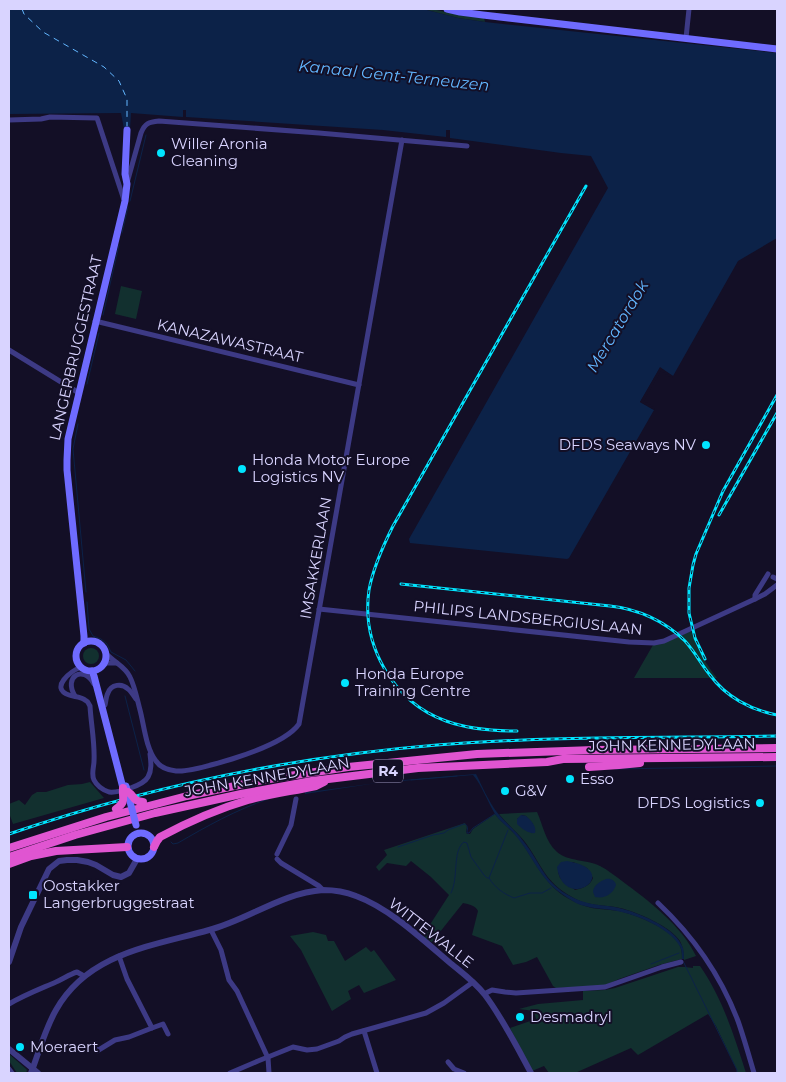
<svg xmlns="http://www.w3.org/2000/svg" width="786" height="1082" viewBox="0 0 786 1082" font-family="Montserrat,sans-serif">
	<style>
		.green { fill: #12302f; fill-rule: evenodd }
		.water { fill: #0c2248 }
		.pier { fill: #130f26 }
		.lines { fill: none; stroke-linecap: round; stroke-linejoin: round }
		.stream { stroke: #0c2248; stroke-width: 1 }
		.ferry { stroke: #62b6ff; stroke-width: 1; stroke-dasharray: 6 5; stroke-linecap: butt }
		.minor { stroke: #3d3a85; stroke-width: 5 }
		.tertiary { stroke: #3d3a85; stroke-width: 6 }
		.secondary { stroke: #6f6bff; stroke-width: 7 }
		.trunk { stroke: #e055d1; stroke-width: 8 }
		.rail-casing { stroke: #00e5ff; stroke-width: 3 }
		.rail { stroke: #130f26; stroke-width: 1; stroke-dasharray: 4; stroke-linecap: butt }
		.secondary-bridge { stroke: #6f6bff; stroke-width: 7 }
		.trunk-bridge { stroke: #e055d1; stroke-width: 8 }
		.poi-dot { fill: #00e5ff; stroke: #130f26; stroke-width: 2 }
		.labels { text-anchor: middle; stroke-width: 4; stroke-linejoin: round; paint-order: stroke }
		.shield { fill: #130f26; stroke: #9e99be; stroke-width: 1 }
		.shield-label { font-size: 14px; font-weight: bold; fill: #d9d4ff }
		.poi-label { font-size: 15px; fill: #d9d4ff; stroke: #130f26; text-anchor: start }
		.street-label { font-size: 15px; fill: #d9d4ff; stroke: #130f26 }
		.water-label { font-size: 16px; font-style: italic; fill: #62b6ff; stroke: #130f26 }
	</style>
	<rect width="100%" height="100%" fill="#130f26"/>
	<g class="green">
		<path d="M423,9H432L460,15L484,18L485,22L458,18Z"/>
		<path d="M121,286L142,291L136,319L115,314Z"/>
		<path d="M691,631C697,649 705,663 717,678H634L653,645L661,644Z"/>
		<circle cx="91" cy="656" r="8"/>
		<path d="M90,782L104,798L13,824L9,813V804L19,800L25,805L32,795L37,792H46L68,785L82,784Z"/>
		<path d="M537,812C543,825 545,841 557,852C569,862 586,859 600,866C608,870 615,876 622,881C648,900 682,926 696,956L684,960C684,953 683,947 680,941C670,926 637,912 620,908C602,904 589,907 572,897C544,881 542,865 525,842C517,832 507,824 499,814ZM522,815L526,816L533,824H517V819ZM573,862L587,868L593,878C590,886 583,888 575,890L560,878L558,872Z"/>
		<path d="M495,814C502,823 512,830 519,839C534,859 543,882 564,896C571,900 578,904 585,906C596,910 608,909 619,911C637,915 669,928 679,944C682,949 682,954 682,959L659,965L619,979L604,986L556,988L553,986L537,957L526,962L513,965L502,946L472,935L478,911C476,906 469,904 463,903L432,942L422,937L449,895L431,877L411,861L406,866L387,863L379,871L376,867L387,855L384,850L465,823L467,827L466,832L467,834H470L473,829Z"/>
		<path d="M313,932L326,935L328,941H334L345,961L366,947L371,952L374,950L396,980L364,993L359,985L348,991L351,999L332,1011L301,950L290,936Z"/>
		<path d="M693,966H700C723,999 734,1036 746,1073H737V1070L716,1026L708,1014L638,1055L631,1048L575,1073H549L544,1066L532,1071L510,1028L536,1019L534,1011L519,1009L538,1004L583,1000V991L605,990L615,988L678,967H685L693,968Z"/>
		<path d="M9,1054L25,1068L27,1070L26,1073H17L9,1061Z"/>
	</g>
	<g class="water">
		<path d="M9,9H423L458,18L485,22L777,53V238L738,261L673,376L660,368L640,402L654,410L569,558L567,559L410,543L409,539L608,188L591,156L561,153L450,138V130H446V137L383,130L186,117V110H183V117L131,113L130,129H124L121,113L9,114Z"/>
		<path d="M476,774C482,786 488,800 496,811C504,822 516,830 524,842C533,853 539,866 547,877C555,888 569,897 581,901C594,906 607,905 619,908C637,912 673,927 681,944C684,949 684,953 684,959H682C682,954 682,949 679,945C669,928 635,914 617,911C603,908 589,909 576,903C564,896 552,888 544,877C534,864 527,849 516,836C510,828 501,823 495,814C487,801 483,787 473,775L377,783L305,794V792H309L392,781Z"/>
		<path d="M521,815L526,816C531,820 537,827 535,833C529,834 522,829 517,824V819Z"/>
		<path d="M567,861C626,871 564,915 557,867L561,862Z"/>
		<path d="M606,879C610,878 615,880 616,885C613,894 605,899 595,897L593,892C593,886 600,881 606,879Z"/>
	</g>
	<path class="pier" d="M660,367L673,376L672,378L661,371L644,401L655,408L654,410L640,402Z"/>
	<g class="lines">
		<g class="stream">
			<path d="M130,201L146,135"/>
			<path d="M122,233L128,207"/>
			<path d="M103,315L119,245"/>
			<path d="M87,384L99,333"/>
			<path d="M78,424L73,449L86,592"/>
			<path d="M87,602L89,629L93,636L101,639L107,644L111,652L126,660L135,671"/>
			<path d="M125,696L144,770"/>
			<path d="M616,769L777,766"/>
			<path d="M411,780L457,776"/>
			<path d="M171,842L173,844L178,843C207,826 236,810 268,799"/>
			<path d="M398,847L433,835L444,833L448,830L464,824C469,825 467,830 467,833H469L473,828L495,814"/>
			<path d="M489,878C495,888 504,894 514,898L530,893H542L551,888"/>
			<path d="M451,893C459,877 452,851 464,842L467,843L471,857L484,875L487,878H489L508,830"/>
			<path d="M684,963L737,1070V1073"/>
			<path d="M651,964L679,953"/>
		</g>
		<path class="ferry" d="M22,9L24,14L43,32L104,67L119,81L127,99V126"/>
		<g class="minor">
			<path d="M686,38L689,9"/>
			<path d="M9,120L41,119L50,117L97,118L124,200"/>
			<path d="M127,183L141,133C145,123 149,122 159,121L319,133L467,146"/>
			<path d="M95,321L359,385"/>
			<path d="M9,350L79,393"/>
			<path d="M773,577L777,579"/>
			<path d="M755,599V595L768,574"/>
			<path d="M319,609L629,642L654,643L664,641L755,599L765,594L777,585"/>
			<path d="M106,653C113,662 125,666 130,677C135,687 137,699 140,710C144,725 146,749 156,761C160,767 168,770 176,771C188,772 219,763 232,759C251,753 287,741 299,724L402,140"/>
			<path d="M103,665L107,663H117"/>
			<path d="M81,667C71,671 49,688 69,695C74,697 80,696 85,700C89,702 88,703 90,706C91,724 95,743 94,761C94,767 91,774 94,780C97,786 103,790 109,792C118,793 143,786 148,777C152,770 151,762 150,754"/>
			<path d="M75,696C63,677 83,664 94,684"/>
			<path d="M105,705C106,701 106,696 108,693C111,684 122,683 128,689C131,691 133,695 136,699"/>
			<path d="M277,854L291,825L296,799"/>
			<path d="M277,859L281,863L319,886L323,890"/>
			<path d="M658,903C693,936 721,976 738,1021C744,1038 749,1056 754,1073"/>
			<path d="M211,930L221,950L229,980L237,991L268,1058L269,1073"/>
			<path d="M484,994L492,990L505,992L516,993L605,987L662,967L681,962"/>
			<path d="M9,1004C24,995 40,989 56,982C63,979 70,974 77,972L84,976"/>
			<path d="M152,1028L163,1024L168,1034"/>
			<path d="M364,1031L377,1073"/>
			<path d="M93,1044L97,1051L115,1040L129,1037L152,1028L127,979L119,956"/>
			<path d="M448,1062L454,1069L464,1073"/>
			<path d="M9,1069L12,1073"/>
			<path d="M230,1073L258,1061L293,1047L307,1050L317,1049L339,1041L345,1037L352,1034L426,1013L444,1003L473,982"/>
		</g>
		<g class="tertiary">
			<path d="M9,962L21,927L49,869L59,861L67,860H77L88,862L96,865L113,875L121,877L129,873L137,859"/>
			<path d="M9,1049L38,1073"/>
			<path d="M31,1073C39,1052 45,1029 56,1010C88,953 152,946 209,930C248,920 281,893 323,890C334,890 346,892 356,896C389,908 422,939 449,962C461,972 475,982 485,995C503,1019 517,1047 531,1073"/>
		</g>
		<g class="secondary">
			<path d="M447,9L460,12L483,15L777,49"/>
			<circle cx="91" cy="656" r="15"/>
			<path d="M84,643V636L67,470V460L68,439L125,201L127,184L125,174L127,130"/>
			<path d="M92,671L94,676L123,788"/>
			<circle cx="141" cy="846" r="13"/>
		</g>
		<g class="trunk">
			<path d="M589,767L619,765L640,763"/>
			<path d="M154,847L157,841L160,837C188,822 217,809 248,800C270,794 293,791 316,786L324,782"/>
			<path d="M9,848L106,817L187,796L263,780L348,767L477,754L594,750L777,748"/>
			<path d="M9,857L75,835L155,813L241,794L312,781L418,768L547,762L563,759L777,757"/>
			<path d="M9,864L31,856L56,851L127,847"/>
		</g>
		<g class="rail-casing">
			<g id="rail">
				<path d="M719,515L777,413"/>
				<path d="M401,584L610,606C638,609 665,621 685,641C695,652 701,664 710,675C726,697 751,710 777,715"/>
				<path d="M705,659L695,638L689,613V588L693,565L696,554L723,491L777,395"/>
				<path d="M517,731C494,731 468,729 446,721C393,702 361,645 369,590C373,568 383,546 393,526L586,186"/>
				<path d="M9,834C147,787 292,757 437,745C550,736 664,738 777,736"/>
			</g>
		</g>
		<use href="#rail" class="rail"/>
		<path class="secondary-bridge" d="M126,786L136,825"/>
		<g class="trunk-bridge">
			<path d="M128,792C135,796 132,801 143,802"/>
			<path d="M116,809C127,801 122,799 123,788"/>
		</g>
	</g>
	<g class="poi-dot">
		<circle cx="161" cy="153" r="5"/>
		<circle cx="706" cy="445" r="5"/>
		<circle cx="242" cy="469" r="5"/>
		<circle cx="345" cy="683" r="5"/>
		<circle cx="570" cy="779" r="5"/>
		<circle cx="505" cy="791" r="5"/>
		<circle cx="760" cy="803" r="5"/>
		<rect x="28" y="890" width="10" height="10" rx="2.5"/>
		<circle cx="520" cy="1017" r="5"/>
		<circle cx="20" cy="1047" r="5"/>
	</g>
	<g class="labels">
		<rect class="shield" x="373" y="759.5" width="30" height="23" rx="4"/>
		<g class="shield-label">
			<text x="388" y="776">R4</text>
		</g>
		<g class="poi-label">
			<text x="171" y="149">Willer Aronia<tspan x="171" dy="17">Cleaning</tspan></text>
			<text x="696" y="450" text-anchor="end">DFDS Seaways NV</text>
			<text x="252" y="465">Honda Motor Europe<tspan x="252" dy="17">Logistics NV</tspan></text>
			<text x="355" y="679">Honda Europe<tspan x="355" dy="17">Training Centre</tspan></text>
			<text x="580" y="784">Esso</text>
			<text x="515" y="796">G&amp;V</text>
			<text x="750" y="808" text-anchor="end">DFDS Logistics</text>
			<text x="43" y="891">Oostakker<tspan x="43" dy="17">Langerbruggestraat</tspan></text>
			<text x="530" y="1022">Desmadryl</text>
			<text x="30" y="1052">Moeraert</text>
		</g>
		<g class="street-label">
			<text transform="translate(230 341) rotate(13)" y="5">KANAZAWASTRAAT</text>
			<text transform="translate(76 348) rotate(-77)" y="5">LANGERBRUGGESTRAAT</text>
			<text transform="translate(316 558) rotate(-80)" y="5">IMSAKKERLAAN</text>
			<text transform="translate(528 618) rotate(6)" y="5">PHILIPS LANDSBERGIUSLAAN</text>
			<text transform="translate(672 745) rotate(-1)" y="5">JOHN KENNEDYLAAN</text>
			<text transform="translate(267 777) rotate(-10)" y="5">JOHN KENNEDYLAAN</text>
			<text transform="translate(431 933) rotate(38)" y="5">WITTEWALLE</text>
		</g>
		<g class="water-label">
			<text transform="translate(394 75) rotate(6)" y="6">Kanaal Gent-Terneuzen</text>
			<text transform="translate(617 326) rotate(-59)" y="6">Mercatordok</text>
		</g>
	</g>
	<rect width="786" height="1082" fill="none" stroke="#d9d4ff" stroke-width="20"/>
</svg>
